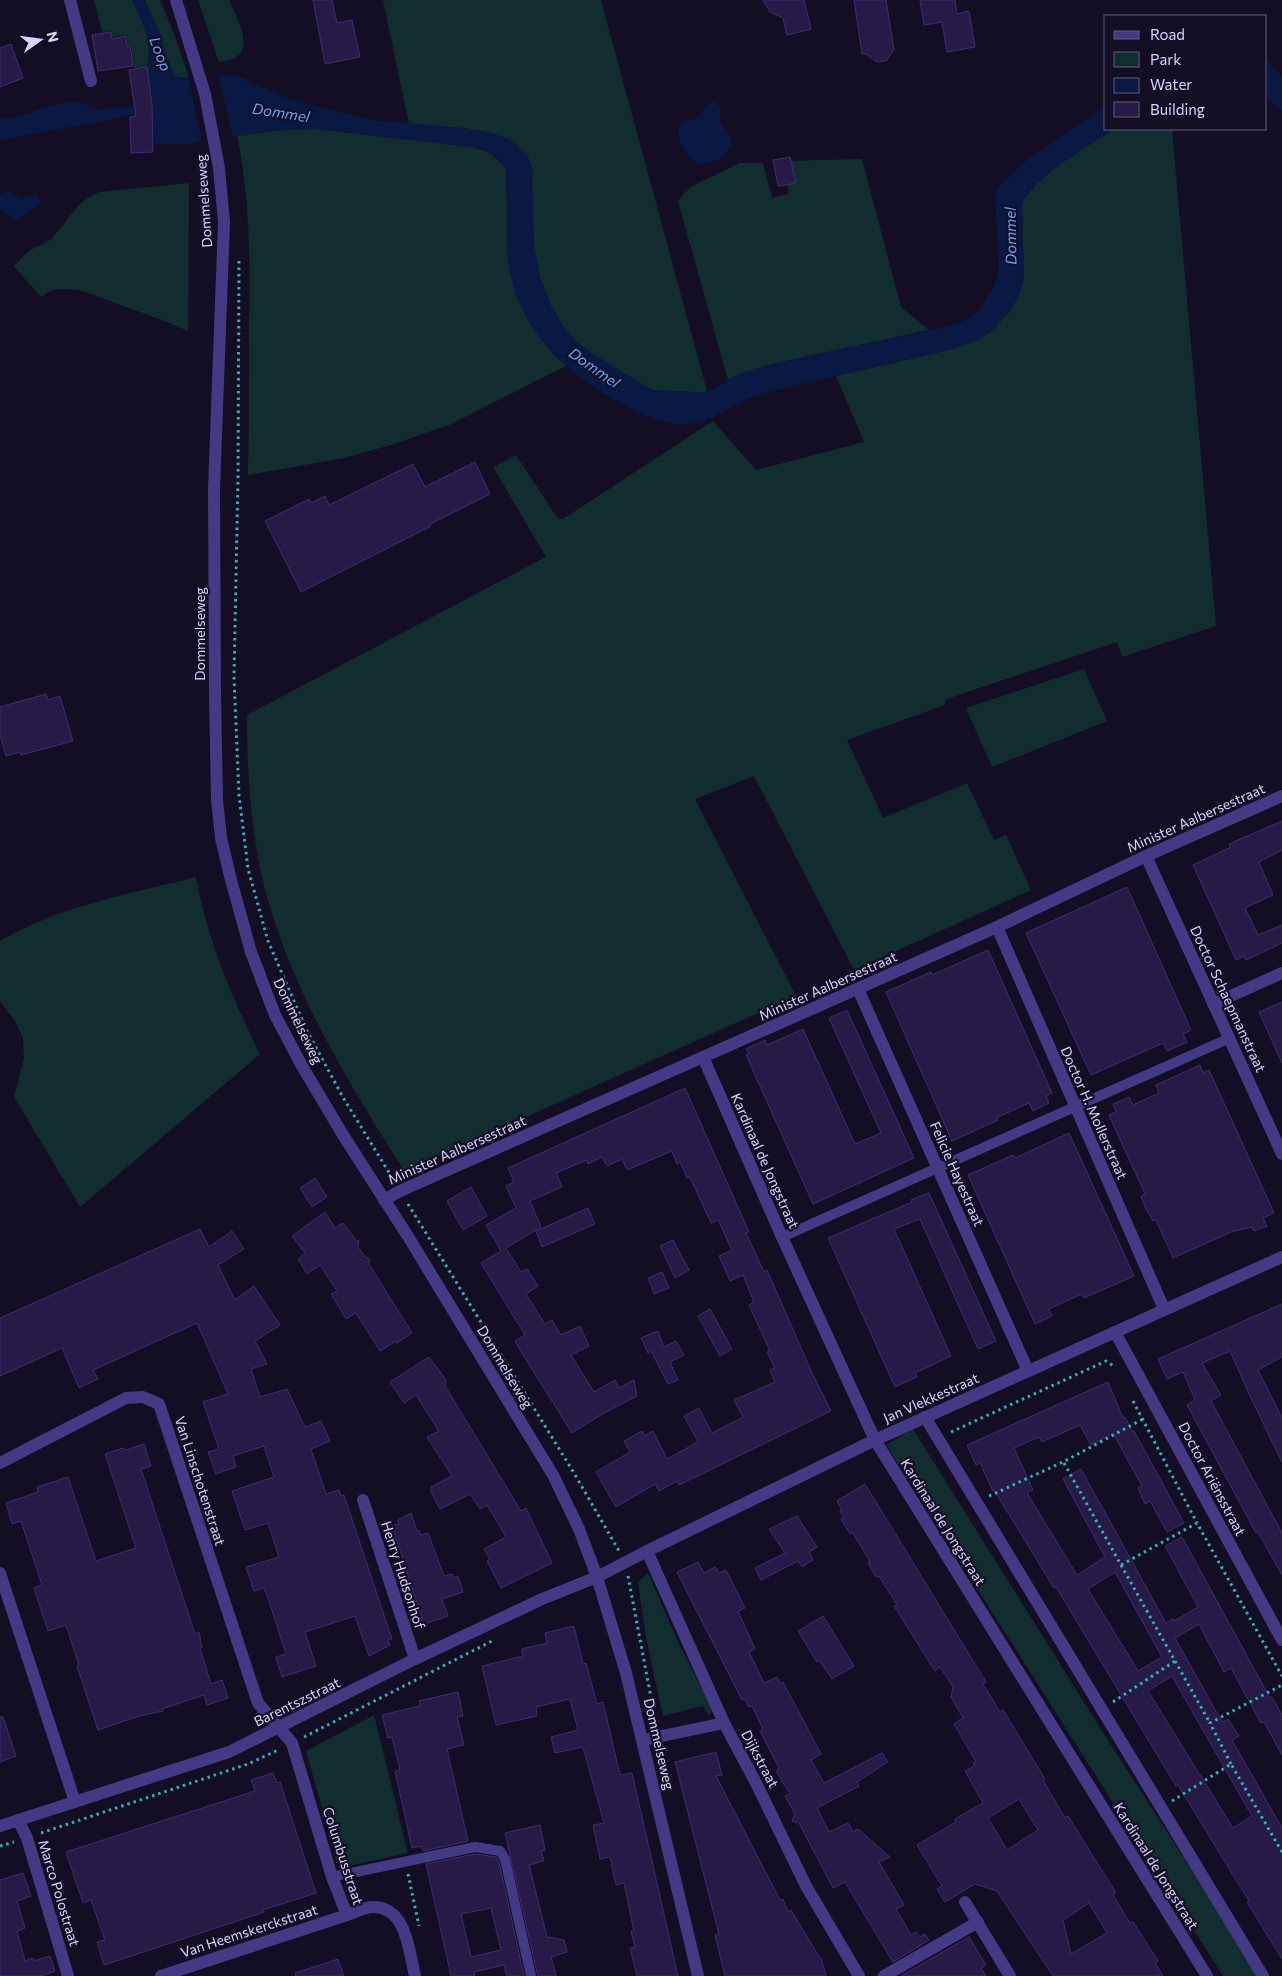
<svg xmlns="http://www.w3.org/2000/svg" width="1282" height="1976" viewBox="0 0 1282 1976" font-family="Commissioner,sans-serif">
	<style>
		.green { fill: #112d2f }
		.water { fill: #091943 }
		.pier { fill: #140e25 }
		.building { fill: #271a46; stroke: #412c72; fill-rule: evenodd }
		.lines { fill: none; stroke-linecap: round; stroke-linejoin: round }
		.path { stroke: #2db3b8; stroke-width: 3; stroke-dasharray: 2.5 4; stroke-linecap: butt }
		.service { stroke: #433985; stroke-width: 10 }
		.minor { stroke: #433985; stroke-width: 12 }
		.tertiary { stroke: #433985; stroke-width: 12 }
		.labels { text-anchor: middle; stroke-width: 4.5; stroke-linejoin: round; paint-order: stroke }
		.street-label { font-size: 14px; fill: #dcd2ff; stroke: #140e25 }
		.water-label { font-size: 15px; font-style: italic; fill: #60a6ff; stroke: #140e25 }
	</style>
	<rect width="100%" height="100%" fill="#140e25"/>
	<g class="green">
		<path d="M94,0H132C142,21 154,43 147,67L134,68L131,44L128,45L127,35L112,37L111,31L102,32Z"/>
		<path d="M145,0H160L175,36L189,78L178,77L174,74L164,51L159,31Z"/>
		<path d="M198,0H229C239,23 261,59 219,62Z"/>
		<path d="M383,0H601L707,391C698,394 660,393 651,389C643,386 635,380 628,376C608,364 585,352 569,334C528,290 533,223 532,167L492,133L463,128L409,124Z"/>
		<path d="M317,129L464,146C486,150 493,151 506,170L508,261L556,357L566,366L449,425L391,445L344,458L248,475C249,429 249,384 249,338C250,272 251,200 237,136L281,130Z"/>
		<path d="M1113,129H1172L1216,626L1122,657L1117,642L961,694L945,700V705L847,740L883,818L967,783L994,840L1006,835L1031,890L854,970L754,776L695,799L796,996L401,1173V1166C345,1077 288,984 263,881C250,826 247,771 247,715L546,557L493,467L516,455L558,519H563L713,421L756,470L864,442L836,376L953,349L978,340L992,331L1009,312L1018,297L1024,279L1022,203C1039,172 1085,149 1113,129Z"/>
		<path d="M862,159L901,307L929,330L772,364L737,375L728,380L678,201L690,187L740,163H763L772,198L789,194L781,161Z"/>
		<path d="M189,183L188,331L167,322L80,290L61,289L50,291L41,297L14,266C18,262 23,256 28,252C35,246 45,245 52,238C68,222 76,200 100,192Z"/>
		<path d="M1084,669L1107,721L992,767L966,708Z"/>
		<path d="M196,877C207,939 232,998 260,1054L80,1207L14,1097L24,1058L23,1038L15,1021L0,1001V941C59,906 130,894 196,877Z"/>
		<path d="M913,1429L1102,1731L1260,1976H1223L886,1445Z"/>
		<path d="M648,1573L679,1644L712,1709L709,1716L703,1706L663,1716L646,1637L638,1582Z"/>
		<path d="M374,1715L408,1853L339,1868L306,1751Z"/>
	</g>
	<g class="water">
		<path d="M132,0H145L159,31L164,51L174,74L178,77L189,78L222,74L237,76L282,96L318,107L373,120L464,128L492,133L513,141L527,154L532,167L534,245L540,277L552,308L568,333L582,347L652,390L704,392L715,388L737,375L772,364L949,326L971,318L980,309L992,290L998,276L999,261L995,199L998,187L1023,163L1106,105V129H1113C1085,149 1039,172 1022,203L1024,279L1018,297L1009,312L992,331L978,340L953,349C912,358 872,368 831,377C806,383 779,388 754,397C730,405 715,421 688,424C662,426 636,411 614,399C560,370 516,324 508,261C505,231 508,200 506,170L498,158L485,149L317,129L281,130L198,141L191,144H153L152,115L130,116L0,140V119C28,119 60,96 87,104L90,110L153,105L147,67L150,56L149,42L143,23Z"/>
		<path d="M1266,59L1282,77V111L1266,96Z"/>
		<path d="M712,102L716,103L720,107V121L728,133L732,143C727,158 712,164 697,164C684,150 678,147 679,126L684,122L698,118L707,104Z"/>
		<path d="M9,191L22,199L27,195L35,194L39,198L40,204L18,220L0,211V194Z"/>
	</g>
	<path class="pier" d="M218,72L233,139L202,143L188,76Z"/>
	<g class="building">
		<path d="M313,0H332L337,23L352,20L360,57L325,64Z"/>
		<path d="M763,0H804L811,29L787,35L783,18L770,12Z"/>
		<path d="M854,0H886L894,50L886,61L877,62L866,54H862Z"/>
		<path d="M920,0H955L957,14L969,11L975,47L947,52L942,22L924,25Z"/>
		<path d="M111,32L112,39L126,36L127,46L130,45L133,66L98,71L92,35Z"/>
		<path d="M11,44L23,78L0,87V48Z"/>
		<path d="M147,67L152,105L153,152L131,153L130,117L136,116L129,70Z"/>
		<path d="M790,157L796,183L778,186L773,160Z"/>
		<path d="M475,462L490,494L430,524L431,526L301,592L265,521L309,499L311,503L325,496L329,505L413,464L425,487Z"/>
		<path d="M46,694L48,700L60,696L73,741L21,755L20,752L6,756L0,735V707Z"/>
		<path d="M1282,821V850L1259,862L1273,895L1245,908L1258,935L1282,925V943L1246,960L1244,956L1236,960L1193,865L1231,847L1229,844Z"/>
		<path d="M1127,887L1191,1030L1183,1034L1187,1042L1167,1051L1163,1043L1091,1075L1026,933Z"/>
		<path d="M988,950L1052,1093L1046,1096L1049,1103L1033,1111L1029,1103L996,1118L998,1120L952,1141L886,992L931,972L932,975Z"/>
		<path d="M1282,1002V1063L1259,1012Z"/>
		<path d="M847,1010L914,1158L813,1204L746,1055L749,1054L746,1049L765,1040L767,1045L803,1029L855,1144L881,1133L829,1018Z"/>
		<path d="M1200,1065L1203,1073L1209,1070L1274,1213L1263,1218L1267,1226L1254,1231L1252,1227L1231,1232L1173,1258L1156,1220L1153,1221L1146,1209L1141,1196L1145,1194L1109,1115L1116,1112L1113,1104L1129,1097L1133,1105L1159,1093L1156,1085Z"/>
		<path d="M685,1088L749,1232L746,1233L764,1272L767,1270L813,1375L831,1411L679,1485L677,1481L659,1491L655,1484L616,1507L596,1472L630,1452L624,1441L642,1431L645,1436L653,1431L667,1459L698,1442L684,1416L699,1408L712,1433L743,1417L734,1400L775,1382L770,1370L775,1368L767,1352L770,1351L749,1305L754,1302L743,1275L730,1281L719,1256L732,1250L718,1220L711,1223L690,1177L687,1178L680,1162L677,1164L672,1151L627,1170L622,1159L607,1166L602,1157L588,1164L587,1160L556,1173L562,1187L530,1201L541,1227L506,1248L521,1272L527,1269L538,1286L526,1294L545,1324L552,1320L561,1335L580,1326L589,1346L571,1355L594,1392L615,1380L619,1388L634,1380L637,1396L602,1414L572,1433L520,1350L515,1341L525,1335L481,1263L501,1251L486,1225L516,1208L506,1186L514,1182L508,1168Z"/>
		<path d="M1069,1133L1134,1276L1084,1298L1082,1294L1049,1309L1052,1316L1035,1324L968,1175L1013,1155L1015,1158Z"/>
		<path d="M315,1178L327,1197L312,1207L300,1188Z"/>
		<path d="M471,1187L487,1216L463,1230L447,1201Z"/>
		<path d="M929,1193L996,1341L978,1349L920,1219L894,1229L951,1356L915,1373L917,1377L895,1387L828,1238L912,1202L911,1200Z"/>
		<path d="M588,1208L595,1224L542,1247L536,1231Z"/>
		<path d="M325,1212L335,1228L343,1223L356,1240L359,1241L358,1247L365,1257L370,1259L369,1264L412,1333L397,1343L396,1341L380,1351L356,1313L346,1319L331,1294L337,1291L320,1265L307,1274L298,1259L305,1253L292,1236Z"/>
		<path d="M200,1229L209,1247L232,1231L244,1249L218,1265L235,1300L254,1286L280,1325L255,1341L267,1364L251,1369L260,1397L287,1389L305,1427L321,1421L330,1441L311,1449L326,1494L339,1490L341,1496L344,1495L392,1639L388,1640L390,1645L369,1656L355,1616L305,1632L316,1666L282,1677L276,1657L286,1654L267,1595L264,1588L254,1591L246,1567L279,1557L268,1523L245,1530L232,1491L274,1477L264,1446L233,1456L236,1467L216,1474L208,1452L219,1449L203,1402L228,1394L197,1323L93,1370L98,1379L79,1388L62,1348L0,1376V1318Z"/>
		<path d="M673,1240L689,1270L675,1278L660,1246Z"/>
		<path d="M662,1272L669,1288L654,1294L648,1278Z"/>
		<path d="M1282,1304V1357L1258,1370L1282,1418V1462L1250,1396L1230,1351L1202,1363L1221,1395L1211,1401L1282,1533V1575L1258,1532L1256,1533L1187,1405L1195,1400L1183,1372L1167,1379L1158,1359Z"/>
		<path d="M710,1309L732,1349L720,1356L698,1316Z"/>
		<path d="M658,1331L664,1347L676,1341L684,1355L670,1362L678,1380L668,1384L651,1351L648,1353L641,1338Z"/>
		<path d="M429,1357L446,1380L445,1386L521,1511L526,1508L552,1563L501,1588L487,1561L490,1559L484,1549L506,1537L487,1505L480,1509L470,1494L440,1509L431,1492V1487L452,1476L427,1437L439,1431L416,1395L404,1403L390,1382Z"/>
		<path d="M1108,1382L1123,1418L1125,1417L1133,1432L1134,1431L1184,1523L1167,1532L1150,1501L1145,1504L1138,1488L1142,1486L1113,1433L1091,1445L1080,1425L1042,1442L1039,1437L1014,1448L1033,1490L1027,1493L1077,1575L1105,1557L1063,1479L1081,1469L1166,1623L1173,1619L1174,1621L1198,1607L1165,1546L1182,1537L1270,1698L1272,1697L1282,1715V1755L1264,1722L1261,1723L1231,1668L1224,1672L1199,1624L1175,1638L1222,1722L1228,1719L1239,1736L1232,1740L1282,1828V1959L1247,1902L1249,1901L1178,1785L1176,1786L1056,1587L1054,1588L994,1490L993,1491L980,1463L976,1465L967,1445ZM1115,1572L1162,1657L1138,1671L1088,1589ZM1172,1676L1252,1816L1233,1828L1148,1691Z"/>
		<path d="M144,1444L151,1466L141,1469L195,1634L199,1632L202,1647L200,1648L211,1684L222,1680L228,1698L207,1705L204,1695L162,1709L163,1711L139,1716L98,1730L77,1666L79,1665L66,1625L48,1631L34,1588L42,1585L21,1521L12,1524L6,1503L38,1492L37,1487L68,1477L96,1561L136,1548L105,1454L123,1448L126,1450Z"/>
		<path d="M865,1484L986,1682L983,1684L1000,1712L1003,1710L1045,1779L1043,1780L1055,1801L1065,1818L1068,1816L1116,1893L1113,1895L1130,1923L1133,1922L1158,1961L1155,1963L1163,1976H1053L997,1891L975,1884L945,1902L937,1889L942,1886L917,1845L956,1822L955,1819L983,1803L965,1771L975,1766L973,1763L976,1762L954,1724L963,1718L951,1697L953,1687L940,1667L935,1671L894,1606L897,1605L879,1576L876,1577L868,1563L870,1561L852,1532L850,1534L841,1519L844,1518L840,1511L842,1510L837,1501ZM1019,1799L1038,1830L1007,1850L988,1818ZM1089,1903L1107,1933L1071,1954L1063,1920Z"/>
		<path d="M411,1513L417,1531L419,1530L421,1535L428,1533L444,1576L452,1574L453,1578L458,1576L463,1592L442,1599L448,1616L424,1624L392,1526L399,1524L398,1520Z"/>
		<path d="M797,1516L817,1547L809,1552L813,1560L802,1567L798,1561L761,1580L755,1568L785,1553L769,1529Z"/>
		<path d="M698,1562L704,1573L715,1567L719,1573L726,1570L745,1608L738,1611L755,1649L749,1652L764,1683L777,1677L781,1684L783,1682L821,1754L811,1760L824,1783L882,1753L888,1762L857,1782L859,1786L817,1808L829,1832L848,1823L853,1832L858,1829L890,1857L879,1862L904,1905L896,1909L911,1935L916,1932L920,1937L925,1934L929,1940L893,1962L845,1882L833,1888L799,1823L792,1821L795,1814L785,1796L790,1794L776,1771L779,1768L760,1731L763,1729L752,1706L749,1707L745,1699L742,1700L677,1572Z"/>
		<path d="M823,1616L854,1666L832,1679L819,1660L817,1662L798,1631Z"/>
		<path d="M574,1626L583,1664L586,1663L597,1704L603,1702L620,1775L632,1773L678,1976H637L630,1948L635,1947L631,1931H634L624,1883L616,1885L610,1857L600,1859L593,1825L604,1823L583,1747L555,1753L551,1737L578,1730L570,1699L536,1707L537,1716L496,1725L482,1666L523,1656L522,1649L547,1643L545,1633Z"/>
		<path d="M458,1692L463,1716L457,1717L464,1745L447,1749L468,1841L423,1851L421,1846L412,1848L395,1771L400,1770L392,1737L388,1738L382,1715L420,1706L419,1701Z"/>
		<path d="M0,1717H3L16,1756L0,1762Z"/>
		<path d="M716,1752L722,1775L716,1776L780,1900L783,1899L788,1912L791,1910L820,1958H821L826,1976H725L715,1935L719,1934L675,1762Z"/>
		<path d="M273,1773L277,1783L280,1782L316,1893L263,1910L264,1912L104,1965L97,1942L105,1940L91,1900L83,1903L66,1852L255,1791L251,1780Z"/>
		<path d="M540,1825L545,1850L541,1851L544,1861L529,1865L547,1937L564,1940L567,1952L551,1957L556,1976H538L505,1833Z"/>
		<path d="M475,1854L496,1857L499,1862L524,1976H507L504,1965L474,1972L475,1976H451L426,1864ZM491,1908L501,1950L471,1957L461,1914Z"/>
		<path d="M23,1873L31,1896L17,1901L25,1928L17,1931L25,1961L33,1958L34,1961L50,1956L55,1971L41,1976H0V1880Z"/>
		<path d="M969,1937L986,1965L981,1968L986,1976H901Z"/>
		<path d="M338,1959L344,1976H296L295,1973Z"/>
	</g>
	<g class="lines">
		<g class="path">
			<path d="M239,261L238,477L234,677L239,795L248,869L268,941L307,1031L344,1099L393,1179"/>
			<path d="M408,1204L574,1473L619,1551"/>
			<path d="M1133,1401L1197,1523"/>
			<path d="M951,1432L1106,1361L1115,1367"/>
			<path d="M1064,1463L1121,1565L1197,1523L1282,1676"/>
			<path d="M989,1496L1063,1462L1143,1419"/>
			<path d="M628,1576L656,1724"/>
			<path d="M1175,1661L1210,1723"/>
			<path d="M1113,1702L1175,1661L1121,1565"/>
			<path d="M304,1737L492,1641"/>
			<path d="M1231,1764L1210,1723L1282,1685"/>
			<path d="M1172,1801L1231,1764L1282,1852"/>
			<path d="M41,1833L248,1764L278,1750"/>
			<path d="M0,1846L14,1842"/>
			<path d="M408,1874L419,1926"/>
		</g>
		<g class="service">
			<path d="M782,1237L1230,1038"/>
			<path d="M332,1877L475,1847L500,1851L505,1859L531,1976"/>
		</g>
		<g class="minor">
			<path d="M70,0L91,81"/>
			<path d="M1146,856L1282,1154"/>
			<path d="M997,927L1164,1309"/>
			<path d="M858,989L1028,1371"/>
			<path d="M1213,1004L1282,973"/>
			<path d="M703,1057L782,1237L875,1440L1207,1976"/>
			<path d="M384,1200L400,1191L997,927L1146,856L1282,796"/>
			<path d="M1115,1332L1282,1640"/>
			<path d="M925,1417L1263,1976"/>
			<path d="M0,1463L126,1398L143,1397L159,1404L258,1703L292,1743L332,1877L347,1915C354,1913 365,1907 373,1907C407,1907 409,1952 415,1976"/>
			<path d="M363,1500L415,1659"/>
			<path d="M647,1551L724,1723L756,1783L806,1886L859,1976"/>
			<path d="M0,1573L75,1802"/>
			<path d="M643,1740L724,1723"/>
			<path d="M18,1820L27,1838L68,1976"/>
			<path d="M0,1826L229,1752L415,1659L542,1599L597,1577L647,1551L875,1440L1282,1257"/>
			<path d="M965,1902L1010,1976"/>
			<path d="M161,1976L347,1915"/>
			<path d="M884,1976L978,1922"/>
		</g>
		<path class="tertiary" d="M176,0L205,94L219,168L224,222L214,489L215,694L217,799L221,838L231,880L251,952L262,981L275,1015L302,1066L343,1135L409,1238L553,1475L579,1529L597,1577L626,1673L698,1976"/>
	</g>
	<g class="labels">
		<g class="street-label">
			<text transform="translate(204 201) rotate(-94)" y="5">Dommelseweg</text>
			<text transform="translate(200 634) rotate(-90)" y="5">Dommelseweg</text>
			<text transform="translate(1196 818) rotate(-24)" y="5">Minister Aalbersestraat</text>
			<text transform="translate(828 986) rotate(-24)" y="5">Minister Aalbersestraat</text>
			<text transform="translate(1228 999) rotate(65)" y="5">Doctor Schaepmanstraat</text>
			<text transform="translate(298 1021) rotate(64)" y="5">Dommelseweg</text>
			<text transform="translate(1094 1113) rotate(66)" y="5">Doctor H. Mollerstraat</text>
			<text transform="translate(457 1150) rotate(-24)" y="5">Minister Aalbersestraat</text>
			<text transform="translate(765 1161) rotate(66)" y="5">Kardinaal de Jongstraat</text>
			<text transform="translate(957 1174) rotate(66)" y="5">Felicie Hayestraat</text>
			<text transform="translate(505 1367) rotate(59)" y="5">Dommelseweg</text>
			<text transform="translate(931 1398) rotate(-24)" y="5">Jan Vlekkestraat</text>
			<text transform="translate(1212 1479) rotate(62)" y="5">Doctor Ariënsstraat</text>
			<text transform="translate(200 1481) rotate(72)" y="5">Van Linschotenstraat</text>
			<text transform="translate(943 1522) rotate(58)" y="5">Kardinaal de Jongstraat</text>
			<text transform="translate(403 1575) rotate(72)" y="5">Henry Hudsonhof</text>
			<text transform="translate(297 1702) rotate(-26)" y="5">Barentszstraat</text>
			<text transform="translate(659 1744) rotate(77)" y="5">Dommelseweg</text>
			<text transform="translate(760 1759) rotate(62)" y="5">Dijkstraat</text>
			<text transform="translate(343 1856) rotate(72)" y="5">Columbusstraat</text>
			<text transform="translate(1156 1866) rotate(58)" y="5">Kardinaal de Jongstraat</text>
			<text transform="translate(59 1893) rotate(73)" y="5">Marco Polostraat</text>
			<text transform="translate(249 1931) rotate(-18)" y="5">Van Heemskerckstraat</text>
		</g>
		<g class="water-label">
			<text transform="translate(160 54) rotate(69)" y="5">Loop</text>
			<text transform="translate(281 113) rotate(9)" y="5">Dommel</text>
			<text transform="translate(1011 236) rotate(-91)" y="5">Dommel</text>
			<text transform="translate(594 368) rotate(35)" y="5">Dommel</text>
		</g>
	</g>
	<rect x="1104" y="15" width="162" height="115" fill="#140e25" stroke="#645c7c"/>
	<rect x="1114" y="31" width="25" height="8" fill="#433985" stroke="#645c7c"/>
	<text x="1150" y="40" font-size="15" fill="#dcd2ff">Road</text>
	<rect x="1114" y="52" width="25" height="15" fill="#112d2f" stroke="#645c7c"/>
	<text x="1150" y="65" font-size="15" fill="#dcd2ff">Park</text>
	<rect x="1114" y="78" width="25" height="15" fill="#091943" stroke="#645c7c"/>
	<text x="1150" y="90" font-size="15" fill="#dcd2ff">Water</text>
	<rect x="1114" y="102" width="25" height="15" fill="#271a46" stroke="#645c7c"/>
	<text x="1150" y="115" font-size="15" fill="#dcd2ff">Building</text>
	<g transform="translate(40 40) rotate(76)" stroke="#140e25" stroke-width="4" paint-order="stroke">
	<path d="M0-4L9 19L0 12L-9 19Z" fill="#dcd2ff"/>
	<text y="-8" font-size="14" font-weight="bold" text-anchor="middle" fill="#dcd2ff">N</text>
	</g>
</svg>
